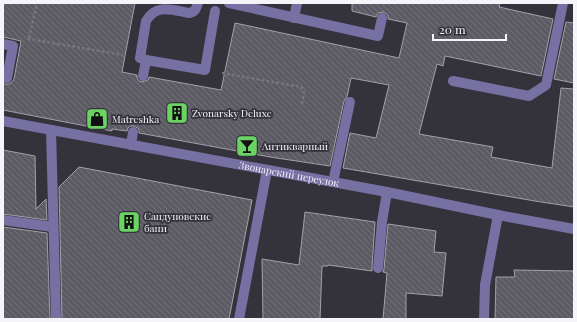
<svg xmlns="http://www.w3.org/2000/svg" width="577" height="322" viewBox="0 0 577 322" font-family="'Playfair Display',serif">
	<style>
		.building { fill: url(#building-back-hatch); stroke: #a2a1ab }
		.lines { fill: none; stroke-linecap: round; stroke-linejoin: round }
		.path { stroke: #76757c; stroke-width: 2.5; stroke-dasharray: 3 2; stroke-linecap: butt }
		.lane { stroke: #7770a3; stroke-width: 10 }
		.street { stroke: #7770a3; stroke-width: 10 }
		.labels { text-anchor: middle; stroke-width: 3.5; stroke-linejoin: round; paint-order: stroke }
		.poi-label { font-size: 10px; fill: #f4f4f9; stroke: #34333b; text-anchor: start }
		.street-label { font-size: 10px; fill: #f4f4f9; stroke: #34333b }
	</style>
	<defs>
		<pattern id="building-back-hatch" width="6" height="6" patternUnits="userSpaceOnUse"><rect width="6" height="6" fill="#5c5b64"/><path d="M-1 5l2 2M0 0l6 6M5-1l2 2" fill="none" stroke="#74737b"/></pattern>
	</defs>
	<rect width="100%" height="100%" fill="#34333b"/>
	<g class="building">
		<path d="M3,3H135L122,72L137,75V78L139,81L142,82L148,80L149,77L221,90L235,23L399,58L407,23L388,19V16L387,14L383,12L378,13L376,17L352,11V3H500L499,7L553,19L541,76L445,56L443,66L437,64L419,134L493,147L491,157L552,168L561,88L574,89V207L535,201L343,168L350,133L376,138L389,85L351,78L347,97L344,101L330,166L270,157L139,133V129L134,126H130L128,128L127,131L112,129V131L3,110V83L5,84H9L12,82L14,79L21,41L3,37Z"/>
		<path d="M566,22L574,23V83L554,79Z"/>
		<path d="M3,150L35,156L36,209L46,199L47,220L3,214Z"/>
		<path d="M79,167L252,200L229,319H62L59,187Z"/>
		<path d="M305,212L375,222L372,267V271L328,265V266H322L320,319H263L262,259L299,265Z"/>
		<path d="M388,224L436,231L434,252L446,253L442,296L406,293V319H383L387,273L383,272L384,269Z"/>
		<path d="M3,227L47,233L50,319H3Z"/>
		<path d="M514,270L574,271V319H495L496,277H515Z"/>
	</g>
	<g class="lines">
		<g class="path">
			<path d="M29,38L37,3"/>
			<path d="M28,40L29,39L123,55"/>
			<path d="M222,73L301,87L304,92L302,104"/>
		</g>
		<g class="lane">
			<path d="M229,3L378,36L382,18"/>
			<path d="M294,18L297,3"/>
			<path d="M3,44L13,46L7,78"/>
			<path d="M146,60L140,58L146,21C157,3 172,10 189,13C195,12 196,9 198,3"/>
			<path d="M143,76L146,60L205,70L215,11"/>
			<path d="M453,81L529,96L546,85L563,3"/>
			<path d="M131,145L133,132"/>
			<path d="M333,182L350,102"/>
			<path d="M3,220L53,227"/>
			<path d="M378,268L382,222L387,192"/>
			<path d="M239,319L267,170"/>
			<path d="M484,319L485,285L498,215"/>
		</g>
		<g class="street">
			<path id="s1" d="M3,121L387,192L498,215L574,229"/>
			<path d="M51,130L56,319"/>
		</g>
	</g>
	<defs>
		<g id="building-square" transform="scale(1.15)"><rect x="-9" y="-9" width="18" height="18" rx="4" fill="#6bd363" stroke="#34333b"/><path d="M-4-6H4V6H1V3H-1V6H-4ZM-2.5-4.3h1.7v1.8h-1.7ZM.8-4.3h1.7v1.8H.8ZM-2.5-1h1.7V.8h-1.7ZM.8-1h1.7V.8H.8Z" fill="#111"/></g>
		<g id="shop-square" transform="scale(1.15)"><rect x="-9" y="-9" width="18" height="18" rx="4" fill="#6bd363" stroke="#34333b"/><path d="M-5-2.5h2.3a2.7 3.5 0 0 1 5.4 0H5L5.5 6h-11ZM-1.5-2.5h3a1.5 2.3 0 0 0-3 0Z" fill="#111"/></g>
		<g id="bar-square" transform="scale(1.15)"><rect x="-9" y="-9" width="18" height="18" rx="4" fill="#6bd363" stroke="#34333b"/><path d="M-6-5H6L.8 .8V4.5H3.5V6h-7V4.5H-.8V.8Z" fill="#111"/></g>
	</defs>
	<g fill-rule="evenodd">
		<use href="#building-square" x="177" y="113"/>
		<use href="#shop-square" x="97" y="119"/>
		<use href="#bar-square" x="247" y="146"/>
		<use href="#building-square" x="129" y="222"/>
	</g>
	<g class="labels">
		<g class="poi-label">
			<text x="192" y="117">Zvonarsky Deluxe</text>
			<text x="112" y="123">Matreshka</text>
			<text x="262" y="150">Антикварный</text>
			<text x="144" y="220">Сандуновские<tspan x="144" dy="12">бани</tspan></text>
		</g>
		<g class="street-label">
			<text dy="4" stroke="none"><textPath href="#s1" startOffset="291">Звонарский переулок</textPath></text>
		</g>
	</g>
	<rect width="577" height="322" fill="none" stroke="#f4f4f9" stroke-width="8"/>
	<path d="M433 34v6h73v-6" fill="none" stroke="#f4f4f9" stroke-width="2"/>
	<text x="439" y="34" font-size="12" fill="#f4f4f9" stroke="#34333b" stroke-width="3" paint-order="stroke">20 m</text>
</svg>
